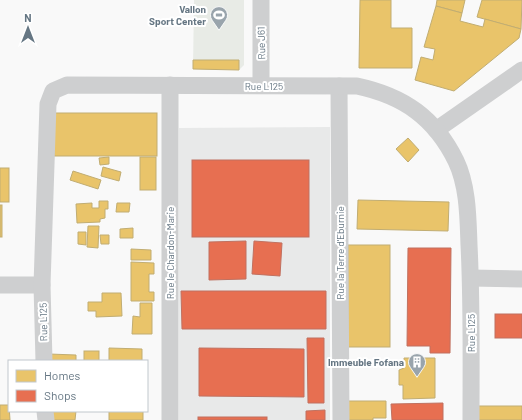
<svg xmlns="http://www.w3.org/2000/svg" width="522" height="420" viewBox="0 0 522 420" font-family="Barlow,sans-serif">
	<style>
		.built { fill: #e8e9e9 }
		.green { fill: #e8ebe6 }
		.homes { fill: #e9c46a; stroke: #c1ad72 }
		.shops { fill: #e76f51; stroke: #c07160 }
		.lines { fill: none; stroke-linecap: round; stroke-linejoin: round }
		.minor { stroke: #cecfd0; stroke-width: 17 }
		.labels { text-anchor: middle; stroke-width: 4; stroke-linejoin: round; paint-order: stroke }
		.poi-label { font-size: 10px; font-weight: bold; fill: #657683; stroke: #fff; text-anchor: end }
		.street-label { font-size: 10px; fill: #657683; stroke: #fff }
	</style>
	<rect width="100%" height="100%" fill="#f9f9f9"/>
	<path class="built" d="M330,127V420H179V128Z"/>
	<path class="green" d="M194,0H244V65L239,70L193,69Z"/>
	<g class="homes">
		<path d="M360,0H391V28H412V68H359Z"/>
		<path d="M437,0H465L462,13L436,6Z"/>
		<path d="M482,0H522L521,29L477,17Z"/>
		<path d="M436,6L462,13L460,21L483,27L485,19L521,29L519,38L454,91L415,80L421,57L433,60L435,49L424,47Z"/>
		<path d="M193,60H239V70L193,69Z"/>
		<rect x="54" y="113" width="103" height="43"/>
		<path d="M408,138L419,150L408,162L396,149Z"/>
		<path d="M109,157V164L100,165L99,158Z"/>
		<rect x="140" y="157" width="16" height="33"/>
		<path d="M103,167L121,172L119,181L101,176Z"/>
		<rect x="0" y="168" width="9" height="34"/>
		<path d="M73,171L101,180L98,189L70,180Z"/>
		<path d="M358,200L449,202L448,231L357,229Z"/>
		<path d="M99,201H108V209H105V218L100,219V222L77,223L76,204L92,203V208H99Z"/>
		<path d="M117,203H130L129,212H116Z"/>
		<rect x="0" y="205" width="2" height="32"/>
		<path d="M88,226H99L98,248L87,247Z"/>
		<path d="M133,228V238H120V229Z"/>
		<path d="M78,232H86V245L78,244Z"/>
		<path d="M100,235H109V244H101Z"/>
		<rect x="348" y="245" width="42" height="102"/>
		<path d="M131,249L151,250V260H131Z"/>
		<path d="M131,262L154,263V274H149V292H154V301H131Z"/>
		<path d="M102,293H121L122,316L96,317V311H88V302H102Z"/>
		<path d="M140,303H152V334H132L133,316L140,317Z"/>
		<path d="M109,348L142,349V361H109Z"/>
		<rect x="84" y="351" width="15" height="10"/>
		<path d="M49,354L76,355V361H49Z"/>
		<path d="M404,358H435V398L403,399V385H399V370L404,368Z"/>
		<path d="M345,401H386V418H373V420H345Z"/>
		<path d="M0,405H9L10,420H0Z"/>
		<rect x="476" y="406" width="46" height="14"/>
		<path d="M49,411H76L75,420H49Z"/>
		<rect x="109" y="411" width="34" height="9"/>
	</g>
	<g class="shops">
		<rect x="192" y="160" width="117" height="77"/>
		<path d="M246,241V279L209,280V242Z"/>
		<path d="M254,241L282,243L280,276L252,274Z"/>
		<path d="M408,248H451L450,353H430V346H407Z"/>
		<path d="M181,291H326V329H182Z"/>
		<rect x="495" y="314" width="27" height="24"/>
		<path d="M307,338H324V403H308Z"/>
		<path d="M199,348L304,349V397L199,396Z"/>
		<path d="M443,403V420H392L391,404Z"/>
		<path d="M325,410V420H306V411Z"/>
		<rect x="198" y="417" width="69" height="3"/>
	</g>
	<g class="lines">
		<g class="minor">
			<path d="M261,0V85"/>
			<path d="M339,86L341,420"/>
			<path d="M436,130L522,70"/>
			<path d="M471,278L522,279"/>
			<path d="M0,285H42"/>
			<path d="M44,361L42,285L48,104L53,91L67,85L357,86C404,96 435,118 456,161C468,186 468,218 469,245C472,303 471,362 471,420"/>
			<path d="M45,411L46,420"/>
			<path d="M170,420V85"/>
		</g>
	</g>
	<defs>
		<g id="stadium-pin" transform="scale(0.9)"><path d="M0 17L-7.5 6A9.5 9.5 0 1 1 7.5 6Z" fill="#99a4ac" stroke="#fff"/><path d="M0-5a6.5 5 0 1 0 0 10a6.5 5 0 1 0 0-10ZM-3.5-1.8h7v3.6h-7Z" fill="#fff"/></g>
		<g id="building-pin" transform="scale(0.9)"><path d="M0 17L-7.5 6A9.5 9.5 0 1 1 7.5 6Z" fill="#99a4ac" stroke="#fff"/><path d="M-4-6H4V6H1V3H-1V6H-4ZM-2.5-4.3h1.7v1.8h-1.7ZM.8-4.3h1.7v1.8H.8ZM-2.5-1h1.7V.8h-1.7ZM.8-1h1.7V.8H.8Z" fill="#fff"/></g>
	</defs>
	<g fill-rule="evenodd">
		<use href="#stadium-pin" x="219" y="15"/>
		<use href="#building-pin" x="417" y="362"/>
	</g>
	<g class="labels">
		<g class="poi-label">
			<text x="206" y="13">Vallon<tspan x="206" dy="12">Sport Center</tspan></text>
			<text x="404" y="366">Immeuble Fofana</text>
		</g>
		<g class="street-label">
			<text transform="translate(261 43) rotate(-91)" y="4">Rue J61</text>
			<text x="264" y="90">Rue L125</text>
			<text transform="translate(170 253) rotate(-90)" y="4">Rue le Chardon-Marie</text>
			<text transform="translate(340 253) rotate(-90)" y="4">Rue la Terre d'Eburnie</text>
			<text transform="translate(43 322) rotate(-91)" y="4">Rue L125</text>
			<text transform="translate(471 333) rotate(-90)" y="4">Rue L125</text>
		</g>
	</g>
	<rect x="8" y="360" width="140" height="52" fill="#ffffff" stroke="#c1c8cd"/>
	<rect x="16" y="370" width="20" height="12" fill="#e9c46a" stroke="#c1c8cd"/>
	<text x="44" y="380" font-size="12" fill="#657683">Homes</text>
	<rect x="16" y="390" width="20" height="12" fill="#e76f51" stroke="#c1c8cd"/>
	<text x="44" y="400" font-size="12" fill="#657683">Shops</text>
	<g transform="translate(28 28)" stroke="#ffffff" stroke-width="3" paint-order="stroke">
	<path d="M0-3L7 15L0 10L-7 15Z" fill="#657683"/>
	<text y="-6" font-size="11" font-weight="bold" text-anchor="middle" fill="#657683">N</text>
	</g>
</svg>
